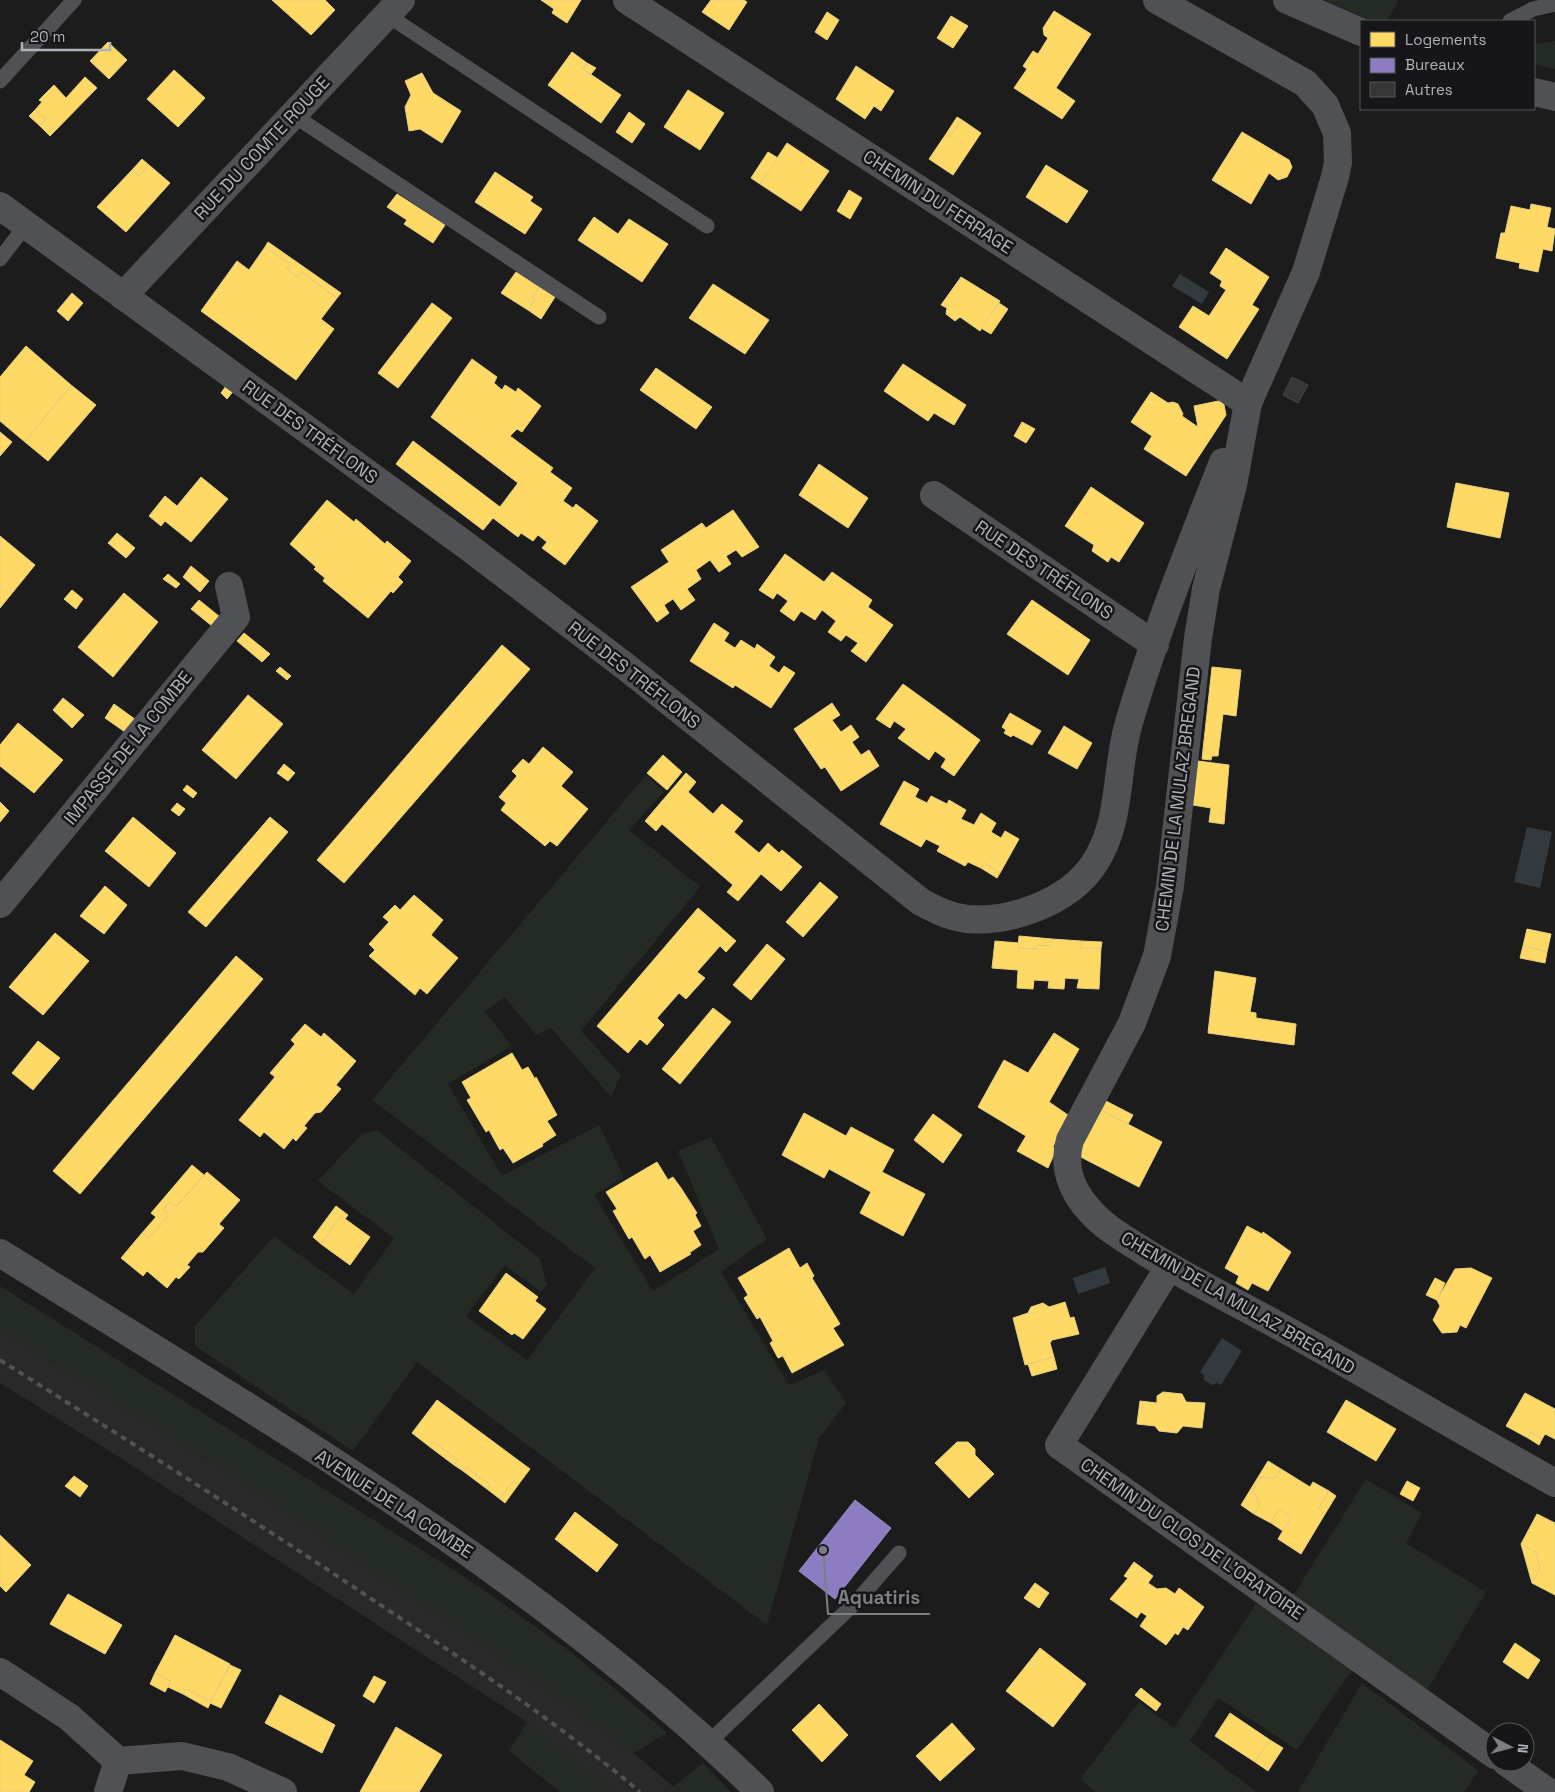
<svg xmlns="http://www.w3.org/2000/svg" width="1555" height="1792" viewBox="0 0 1555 1792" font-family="'Space Grotesk',sans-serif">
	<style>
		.built { fill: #29292a }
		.green { fill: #242a24 }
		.water { fill: #323a3f }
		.homes { fill: #ffd966; stroke: #e7ce80 }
		.offices { fill: #8e7cc3; stroke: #988cc1 }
		.building { fill: #363637; stroke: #444548 }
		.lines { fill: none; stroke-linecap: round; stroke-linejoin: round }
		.service { stroke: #505154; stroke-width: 15 }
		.minor { stroke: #505154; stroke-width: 28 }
		.rail { stroke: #505253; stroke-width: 4; stroke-dasharray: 6 5; stroke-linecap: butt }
		.labels { text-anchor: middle; stroke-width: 5; stroke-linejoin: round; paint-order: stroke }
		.street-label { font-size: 18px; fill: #aeb3bb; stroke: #161618 }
		.leader { fill: none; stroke: #7b7e83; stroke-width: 2 }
		.callout-dot { fill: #7b7e83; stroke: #161618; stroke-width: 2 }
		.callout-label { font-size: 19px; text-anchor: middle; font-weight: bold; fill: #7b7e83; stroke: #161618; stroke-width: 5; stroke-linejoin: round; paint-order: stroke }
	</style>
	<rect width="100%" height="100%" fill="#1c1c1c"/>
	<path class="built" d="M0,1330L238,1479L548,1690L634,1753L679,1792H616L527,1722L119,1457L0,1383Z"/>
	<g class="green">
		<path d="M1324,0H1399L1387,21H1372Z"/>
		<path d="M1555,41V69L1534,64V44Z"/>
		<path d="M646,775L664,792L629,830L700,887L581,1031L621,1075L611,1097L551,1028L536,1035L505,997L485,1012L512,1046L448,1084L502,1176L599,1125L624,1177L594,1195L653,1291L719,1249L678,1151L711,1137L767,1239L721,1272L789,1385L824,1370L846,1403L819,1438L767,1625L417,1362L353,1451L195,1346V1326L274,1236L354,1294L394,1238L318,1181L362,1134L377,1130L540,1259L547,1285L541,1292L505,1265L466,1316L527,1360L595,1268L372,1100Z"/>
		<path d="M0,1286L468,1579L571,1652L667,1733L634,1753L548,1690L238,1479L0,1330Z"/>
		<path d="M1366,1479L1422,1513L1406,1543L1486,1592L1426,1692L1293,1596Z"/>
		<path d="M1258,1601L1354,1667L1297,1750L1218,1698L1190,1741L1256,1792H1095L1080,1779L1139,1702L1174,1728Z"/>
		<path d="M1362,1683L1479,1771L1464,1792H1298Z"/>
		<path d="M527,1722L610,1786L616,1792H560L509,1751Z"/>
		<path d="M703,1763L731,1792H679L673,1787Z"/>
	</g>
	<g class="water">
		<path d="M1180,274L1209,292L1202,304L1172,286Z"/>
		<path d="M1527,827L1552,832L1540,888L1514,882Z"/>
		<path d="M1105,1267L1110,1283L1078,1294L1073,1278Z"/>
		<path d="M1222,1338L1242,1351L1221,1385L1217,1383L1212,1385L1204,1380V1375L1200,1372Z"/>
	</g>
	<g class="homes">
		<path d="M272,0H325L335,10L311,35Z"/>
		<path d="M541,0H581L567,23L552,13L554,9Z"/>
		<path d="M711,0H744L747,2L729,30L702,12Z"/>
		<path d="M1054,11L1091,34L1056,88L1075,101L1062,119L1014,88L1027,69L1023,66L1033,51L1038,54L1048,38L1044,35L1043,28Z"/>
		<path d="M827,12L839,20L827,40L815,32Z"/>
		<path d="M951,16L968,26L953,48L937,38Z"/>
		<path d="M108,42L127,60L109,79L90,61Z"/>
		<path d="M572,52L587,63L583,69L621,95L601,123L548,85Z"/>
		<path d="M587,63L596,68L591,74L583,69Z"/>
		<path d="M856,66L894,91L881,111L874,106L865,119L836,99Z"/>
		<path d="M174,70L205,98L178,127L147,99Z"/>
		<path d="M422,73L433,93L461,111L442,143L420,129L409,131L405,107L411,95L405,81Z"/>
		<path d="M85,77L97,88L50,136L40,126L46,119L35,110L42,102L39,100L54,85L66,98Z"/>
		<path d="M688,90L724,113L700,150L664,127Z"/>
		<path d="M35,110L46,119L40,126L29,116Z"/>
		<path d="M629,112L645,124L632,143L616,132Z"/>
		<path d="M957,117L962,120L950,137L946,134Z"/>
		<path d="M962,120L981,133L953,175L929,159L946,134L950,137Z"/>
		<path d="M1242,132L1289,160L1292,167L1287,177L1278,180L1269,173L1251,204L1212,180Z"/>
		<path d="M787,143L829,171L801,211L760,184Z"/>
		<path d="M768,152L778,158L760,184L751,178Z"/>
		<path d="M142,159L149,165L139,176L132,170Z"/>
		<path d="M149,165L170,183L126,232L97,207L132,170L139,176Z"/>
		<path d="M1046,165L1088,191L1067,223L1026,197Z"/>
		<path d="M495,172L533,197L530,201L542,209L525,234L475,202Z"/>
		<path d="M849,190L862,198L850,219L837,211Z"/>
		<path d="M397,194L445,225L433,243L404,224L407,220L387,207Z"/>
		<path d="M1531,204L1551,208L1547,227L1555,229L1552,251L1543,249L1538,272L1519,268L1520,263L1496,258L1501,233H1505L1511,206L1530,210Z"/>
		<path d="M594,217L618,234L629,219L668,244L642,282L578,240Z"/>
		<path d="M268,242L341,293L337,298L301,272L297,277L287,269L290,264L265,247Z"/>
		<path d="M265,247L290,264L287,269L297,277L301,272L337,298L321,319L334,329L296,380L201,311L237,261L249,270Z"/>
		<path d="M1226,248L1269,277L1252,305L1259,309L1227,359L1179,327L1193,306L1209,316L1226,290L1220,286L1222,281L1210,273Z"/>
		<path d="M516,272L539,287L532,298L535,300L528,310L501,293Z"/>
		<path d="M961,277L1000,301L980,331L960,317L955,321L946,314L947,308L941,305Z"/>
		<path d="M713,284L769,320L745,354L689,318Z"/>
		<path d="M539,287L555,297L541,319L528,310L535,300L532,298Z"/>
		<path d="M72,293L83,303L68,321L57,311Z"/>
		<path d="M432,303L452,318L398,388L378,373Z"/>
		<path d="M999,303L1008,309L991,334L981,328Z"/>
		<path d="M26,346L71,385L25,442L0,421V377Z"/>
		<path d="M472,359L497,377L494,383L502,390L505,385L516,392L518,388L541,406L522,432L517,429L510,436L553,468L550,472L572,488L563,501L573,508L576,504L598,521L565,565L542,548L547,542L538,535L533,541L521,533L518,537L493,518L483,530L396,464L413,441L500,507L518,483L431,417Z"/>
		<path d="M903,364L966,405L954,425L934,413L928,421L884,391Z"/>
		<path d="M656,368L712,407L696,429L640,390Z"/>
		<path d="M228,383L235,389L227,399L221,393Z"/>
		<path d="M71,385L96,405L48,461L25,442Z"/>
		<path d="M1151,392L1168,403L1173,402L1178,404L1183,414L1182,416L1198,427L1194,406L1223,400L1226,415L1186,476L1144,449L1152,436L1131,422Z"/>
		<path d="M1022,422L1035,429L1026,443L1014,436Z"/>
		<path d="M0,432L12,442L0,456Z"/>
		<path d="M819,464L868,498L848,528L799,495Z"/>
		<path d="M201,477L228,499L191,542L165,521L161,526L149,516L165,496L177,506Z"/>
		<path d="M1456,483L1509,493L1500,538L1447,527Z"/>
		<path d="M1091,487L1144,523L1119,562L1111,557L1108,562L1092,551L1094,545L1065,526Z"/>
		<path d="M327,500L354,522L356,519L385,544L387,541L411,561L398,577L403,582L393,593L391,591L368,618L323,581L325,578L314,569L316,567L290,544Z"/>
		<path d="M733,510L759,547L742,557L736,550L726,556L731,564L719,572L710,560L696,570L701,579L687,589L695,600L681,610L673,599L664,605L669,613L657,622L631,587L669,562L661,550L702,523L706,528Z"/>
		<path d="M117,533L135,548L126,558L108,543Z"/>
		<path d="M0,536L35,565L0,608Z"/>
		<path d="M785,554L824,582L832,572L872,600L868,607L893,625L866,662L851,651L858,643L846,635L841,641L828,632L836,621L822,610L815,620L801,611L794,621L780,611L788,601L777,593L773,599L759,590Z"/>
		<path d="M191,566L209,581L200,592L183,577Z"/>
		<path d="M168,574L180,584L176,588L163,579Z"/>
		<path d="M72,590L83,599L76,609L64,599Z"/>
		<path d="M124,593L158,622L113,677L78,647Z"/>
		<path d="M199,600L220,617L212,626L191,609Z"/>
		<path d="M1032,600L1090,640L1068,675L1007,634Z"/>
		<path d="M714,623L729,633L724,641L735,648L741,640L755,649L757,644L775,657L769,666L779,673L784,666L795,673L771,708L735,685L733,688L690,661Z"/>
		<path d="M244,633L270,654L262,662L237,641Z"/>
		<path d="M502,645L530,669L344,883L317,860Z"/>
		<path d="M280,667L291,676L287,680L276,671Z"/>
		<path d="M1212,667L1241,670L1236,716L1223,714L1218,756H1212L1211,760L1202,759Z"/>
		<path d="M903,684L980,740L954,776L941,767L946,759L935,751L929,760L898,738L906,729L894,721L890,728L876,719Z"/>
		<path d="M248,695L283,724L236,779L202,750Z"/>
		<path d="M63,698L84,715L72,728L53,710Z"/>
		<path d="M832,703L840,715L832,720L841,732L851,725L859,737L852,742L861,755L869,750L879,766L841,791L825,767L821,769L794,729Z"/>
		<path d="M114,704L136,720L125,732L105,718Z"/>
		<path d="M1010,713L1041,731L1032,745L1013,735L1011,737L1004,733L1006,730L1002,727Z"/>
		<path d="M18,723L63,760L34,793L0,766V745Z"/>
		<path d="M1064,726L1092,743L1077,769L1048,753Z"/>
		<path d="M543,747L573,772L561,786L588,809L557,846L550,841L545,846L501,810L506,803L499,797L517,776L512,771L523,759L529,764Z"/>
		<path d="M663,755L682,772L667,790L647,773Z"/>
		<path d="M1198,761L1229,765L1224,824L1209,822L1211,808L1193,805Z"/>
		<path d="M284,764L295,773L288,781L277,773Z"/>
		<path d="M686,773L696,782L688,792L713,814L722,804L743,821L734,832L759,853L768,843L779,853L782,850L802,867L781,891L761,874L738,901L727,892L733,885L662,824L656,831L645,821Z"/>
		<path d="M904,781L919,789L915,797L927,803L931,796L947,804L949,800L966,810L961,819L974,825L981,813L996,823L991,832L1001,838L1005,831L1019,839L1000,873L984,863L981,868L968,862L965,866L937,851L940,846L926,839L921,847L880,824Z"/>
		<path d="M187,785L197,793L193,798L183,790Z"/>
		<path d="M0,802L9,811L0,822Z"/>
		<path d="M177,803L185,809L179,816L171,810Z"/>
		<path d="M133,817L176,853L149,887L105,851Z"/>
		<path d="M270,817L288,832L206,927L188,912Z"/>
		<path d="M984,863L1000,873L997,878L981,868Z"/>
		<path d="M820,882L838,897L803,937L786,922Z"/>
		<path d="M105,886L127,905L104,934L80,916Z"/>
		<path d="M414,895L443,920L431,935L458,958L427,994L420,988L415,995L369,956L375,950L369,944L389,922L383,917L395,905L400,910Z"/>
		<path d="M698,908L736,941L726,952L720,946L697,972L705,978L686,999L679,993L657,1018L664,1025L647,1045L640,1039L628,1053L597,1026Z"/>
		<path d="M1527,929L1551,934L1547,952L1523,946Z"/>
		<path d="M55,933L89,961L43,1015L9,987Z"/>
		<path d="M1019,936L1052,939V946L1038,945L1037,949L1018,948Z"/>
		<path d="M1052,939L1081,941L1080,948H1101L1099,989L1077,988L1079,979L1065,978L1064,989L1048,988L1049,981L1034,980L1033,989L1017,988L1018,970L992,968L995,941L1019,943L1018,948L1037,949L1038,945L1052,946Z"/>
		<path d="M1081,941L1102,942L1101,948H1080Z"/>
		<path d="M767,944L785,959L751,1000L733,985Z"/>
		<path d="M1523,946L1547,952L1545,963L1520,958Z"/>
		<path d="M236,956L263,979L80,1194L53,1171Z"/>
		<path d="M1215,971L1256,978L1250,1012L1256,1013V1018L1296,1024L1294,1045L1208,1033Z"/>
		<path d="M713,1008L731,1022L680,1084L662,1069Z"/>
		<path d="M305,1024L321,1037L324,1033L356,1061L336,1085L341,1089L321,1112L315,1113L304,1126L307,1128L296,1141L293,1138L284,1149L264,1132L260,1137L239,1120L275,1077L270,1073L295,1044L291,1040Z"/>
		<path d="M1054,1033L1079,1049L1049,1102L1068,1115L1053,1147L1056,1150L1048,1168L1017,1151L1026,1136L978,1107L1004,1060L1028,1073Z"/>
		<path d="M38,1041L60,1058L33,1090L12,1073Z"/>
		<path d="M512,1053L522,1070L528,1067L535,1079L536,1077L557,1115L547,1121L556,1135L542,1144L543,1146L513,1163L503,1148L500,1150L489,1130L486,1132L467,1100L471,1098L462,1082Z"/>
		<path d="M1104,1100L1133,1115L1128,1124L1099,1109Z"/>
		<path d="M1099,1109L1162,1142L1139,1187L1075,1154Z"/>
		<path d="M804,1113L846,1136L851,1127L894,1150L882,1172L925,1194L903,1236L860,1213L871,1192L829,1169L824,1178L782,1155Z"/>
		<path d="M933,1114L962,1135L943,1163L914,1140Z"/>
		<path d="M657,1162L668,1180L673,1177L681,1188L697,1213L695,1215L701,1226L693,1231L701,1245L689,1253L691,1254L660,1272L650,1255L645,1259L632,1237L629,1239L613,1211L617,1209L606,1192Z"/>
		<path d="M192,1165L204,1175L176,1207L170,1202L163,1210L169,1215L149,1238L142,1233L156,1217L151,1213Z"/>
		<path d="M207,1172L240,1200L219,1224L224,1228L203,1252H198L187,1265L190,1267L179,1279L176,1277L167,1288L147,1271L143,1276L121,1258L142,1233L149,1238L169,1215L163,1210L170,1202L176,1207Z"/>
		<path d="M336,1206L348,1215L345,1219L341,1216L321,1244L313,1237Z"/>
		<path d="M341,1216L370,1237L350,1265L321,1244Z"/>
		<path d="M1247,1226L1262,1234L1263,1232L1291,1252L1268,1291L1252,1283L1248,1290L1236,1283L1239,1276L1225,1268Z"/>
		<path d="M789,1248L800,1268L807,1263L814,1276L812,1278L840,1324L833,1328L844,1345L792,1373L783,1356L778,1358L770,1343L773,1341L760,1317L757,1319L744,1298L748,1295L738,1278Z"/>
		<path d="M1471,1268L1492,1278L1466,1328L1460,1325L1457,1332L1442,1333L1433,1320L1440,1306L1437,1300L1455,1269Z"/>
		<path d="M506,1273L538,1297L535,1301L546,1309L523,1339L514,1333L512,1335L479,1311Z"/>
		<path d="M1435,1278L1445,1283L1437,1300L1426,1295Z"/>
		<path d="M1065,1302L1070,1318L1074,1317L1079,1334L1052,1340L1050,1343L1054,1357L1025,1365L1013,1318L1028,1313L1031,1307L1043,1303L1049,1307Z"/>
		<path d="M1054,1357L1057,1369L1032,1376L1028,1364Z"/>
		<path d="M1163,1392L1182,1394L1186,1402L1205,1403L1202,1428L1183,1426L1177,1433L1159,1431L1155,1426L1137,1424L1140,1401L1157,1403V1396Z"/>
		<path d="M1525,1393L1555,1409V1439L1545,1434L1542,1439L1531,1432L1528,1438L1506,1426Z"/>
		<path d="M437,1400L530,1469L518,1485L513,1481L500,1499L487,1489L490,1485L466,1467L463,1471L454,1465L458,1460L434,1442L430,1447L412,1433Z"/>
		<path d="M1346,1400L1396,1429L1376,1461L1327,1432Z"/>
		<path d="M1531,1432L1542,1439L1539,1445L1528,1438Z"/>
		<path d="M434,1442L458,1460L454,1465L430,1447Z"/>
		<path d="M957,1442H968L975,1449V1455L994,1474L969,1498L935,1463Z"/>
		<path d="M1268,1461L1281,1469L1276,1477L1267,1479L1262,1476L1252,1492L1257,1496L1259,1506L1254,1514L1241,1505Z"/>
		<path d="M466,1467L490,1485L487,1489L463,1471Z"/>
		<path d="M1281,1469L1310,1487L1313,1482L1329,1491L1318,1509L1325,1514L1301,1554L1278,1539L1291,1517L1279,1509L1271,1523L1254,1514L1259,1506L1257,1496L1252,1492L1262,1476L1267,1479L1276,1477Z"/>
		<path d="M74,1476L88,1486L80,1497L65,1486Z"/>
		<path d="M513,1481L518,1485L505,1503L500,1499Z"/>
		<path d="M1407,1481L1420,1488L1413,1501L1400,1494Z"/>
		<path d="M1329,1491L1336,1496L1325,1514L1318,1509Z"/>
		<path d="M1279,1509L1291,1517L1283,1531L1271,1523Z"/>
		<path d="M575,1512L618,1545L597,1572L555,1539Z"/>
		<path d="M1537,1514L1555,1523V1595L1532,1583L1540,1568L1536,1553L1521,1544Z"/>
		<path d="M0,1535L31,1565L6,1592L0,1586Z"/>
		<path d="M1521,1544L1536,1553L1540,1568L1532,1583Z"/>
		<path d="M1134,1562L1153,1576L1148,1583L1157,1589L1166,1588L1175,1594L1179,1588L1204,1607L1188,1630L1183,1627L1178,1635L1175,1633L1166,1645L1140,1626L1147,1616L1141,1612L1137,1618L1110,1599L1128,1578L1124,1576Z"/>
		<path d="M1035,1583L1049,1593L1046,1597L1032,1587Z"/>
		<path d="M1032,1587L1046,1597L1039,1608L1024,1598Z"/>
		<path d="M68,1594L122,1625L105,1654L50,1624Z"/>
		<path d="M175,1635L230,1664L211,1701L187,1689L183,1694L168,1687L171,1681L155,1673Z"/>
		<path d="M1515,1643L1540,1660L1528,1679L1503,1662Z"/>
		<path d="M1040,1648L1086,1684L1053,1727L1006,1691Z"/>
		<path d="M230,1665L241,1670L221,1708L210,1703Z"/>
		<path d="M155,1673L171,1681L165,1692L150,1684Z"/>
		<path d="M374,1676L386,1682L374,1703L363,1696Z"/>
		<path d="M1141,1688L1161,1704L1156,1711L1135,1695Z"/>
		<path d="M187,1689L211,1701L208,1708L183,1694Z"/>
		<path d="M280,1695L335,1725L322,1753L265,1723Z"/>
		<path d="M819,1704L848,1735L822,1762L792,1730Z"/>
		<path d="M1230,1713L1270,1740L1255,1762L1215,1736Z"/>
		<path d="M952,1723L975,1749L940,1781L916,1756Z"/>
		<path d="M396,1727L442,1755L419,1792H360Z"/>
		<path d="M0,1740L33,1761L24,1775L35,1782L29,1792H0Z"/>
		<path d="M1270,1740L1283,1748L1268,1771L1255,1762Z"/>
	</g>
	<path class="offices" d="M855,1500L891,1528L835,1599L799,1571Z"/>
	<path class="building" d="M1292,377L1308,385L1298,403L1283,395Z"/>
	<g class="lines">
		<g class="service">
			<path d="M387,15L707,226"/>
			<path d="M1510,21L1533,9L1555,4"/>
			<path d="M0,81L74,0"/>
			<path d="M293,115L599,317"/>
			<path d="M0,259L26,225"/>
			<path d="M707,1744L857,1601L899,1553"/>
		</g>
		<g class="minor">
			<path d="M627,0L1248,403"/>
			<path d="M1157,0L1305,83L1325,105L1337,133L1338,162L1335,177L1306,272L1248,403L1233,485L1206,589L1198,638L1170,886L1157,956L1132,1023L1070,1140C1062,1167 1072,1192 1091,1212C1105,1228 1125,1239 1142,1250C1183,1276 1226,1297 1268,1320C1365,1373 1459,1429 1555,1483"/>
			<path d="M1287,0L1361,32"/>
			<path d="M1534,92L1555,97"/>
			<path d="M0,206L467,546L626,667L921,902C936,910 950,917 967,919C1010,923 1069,902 1094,864C1122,822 1115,773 1128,726C1154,636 1189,549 1223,462"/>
			<path d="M123,296L401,0"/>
			<path d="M934,495L1155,645"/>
			<path d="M0,904L236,617L229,586"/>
			<path d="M0,1253C263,1417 537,1574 760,1792"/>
			<path d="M1169,1267L1059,1445L1495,1755"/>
			<path d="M0,1672L69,1717L118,1761L182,1756L228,1767L283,1792"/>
			<path d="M1506,1762L1548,1792"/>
			<path d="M108,1792L118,1761"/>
		</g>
		<path class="rail" d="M0,1360C127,1440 254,1520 379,1604C468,1663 558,1723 640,1792"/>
	</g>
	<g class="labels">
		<g class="street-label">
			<text transform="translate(262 148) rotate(-47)" y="6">RUE DU COMTE ROUGE</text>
			<text transform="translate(938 202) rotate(33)" y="6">CHEMIN DU FERRAGE</text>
			<text transform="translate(310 432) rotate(36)" y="6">RUE DES TRÉFLONS</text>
			<text transform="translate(1044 570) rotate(34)" y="6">RUE DES TRÉFLONS</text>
			<text transform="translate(634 675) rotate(38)" y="6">RUE DES TRÉFLONS</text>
			<text transform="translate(128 748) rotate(-51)" y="6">IMPASSE DE LA COMBE</text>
			<text transform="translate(1178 799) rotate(-83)" y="6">CHEMIN DE LA MULAZ BREGAND</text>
			<text transform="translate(1238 1303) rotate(30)" y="6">CHEMIN DE LA MULAZ BREGAND</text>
			<text transform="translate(394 1504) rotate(33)" y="6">AVENUE DE LA COMBE</text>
			<text transform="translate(1192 1539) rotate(35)" y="6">CHEMIN DU CLOS DE L'ORATOIRE</text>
		</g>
	</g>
	<path class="leader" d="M823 1550L828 1614H930"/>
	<circle class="callout-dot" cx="823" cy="1550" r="5"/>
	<g class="callout-label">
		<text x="879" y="1604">Aquatiris</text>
	</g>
	<rect x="1360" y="20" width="175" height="90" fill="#161618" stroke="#535559"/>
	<rect x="1370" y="32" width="25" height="15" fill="#ffd966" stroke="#535559"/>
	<text x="1405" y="45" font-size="15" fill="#aeb3bb">Logements</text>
	<rect x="1370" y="58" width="25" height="15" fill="#8e7cc3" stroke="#535559"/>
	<text x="1405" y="70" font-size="15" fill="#aeb3bb">Bureaux</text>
	<rect x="1370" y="82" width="25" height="15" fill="#363637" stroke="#535559"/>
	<text x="1405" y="95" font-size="15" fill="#aeb3bb">Autres</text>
	<g transform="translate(1510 1747) rotate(96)"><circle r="24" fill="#161618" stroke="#535559"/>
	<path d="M0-4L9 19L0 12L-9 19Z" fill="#7b7e83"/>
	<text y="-8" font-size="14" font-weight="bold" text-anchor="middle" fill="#aeb3bb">N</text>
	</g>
	<path d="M22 42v8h88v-8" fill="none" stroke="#aeb3bb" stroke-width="2.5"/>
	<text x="30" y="42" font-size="15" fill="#aeb3bb" stroke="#161618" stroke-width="4" paint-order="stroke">20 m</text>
</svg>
